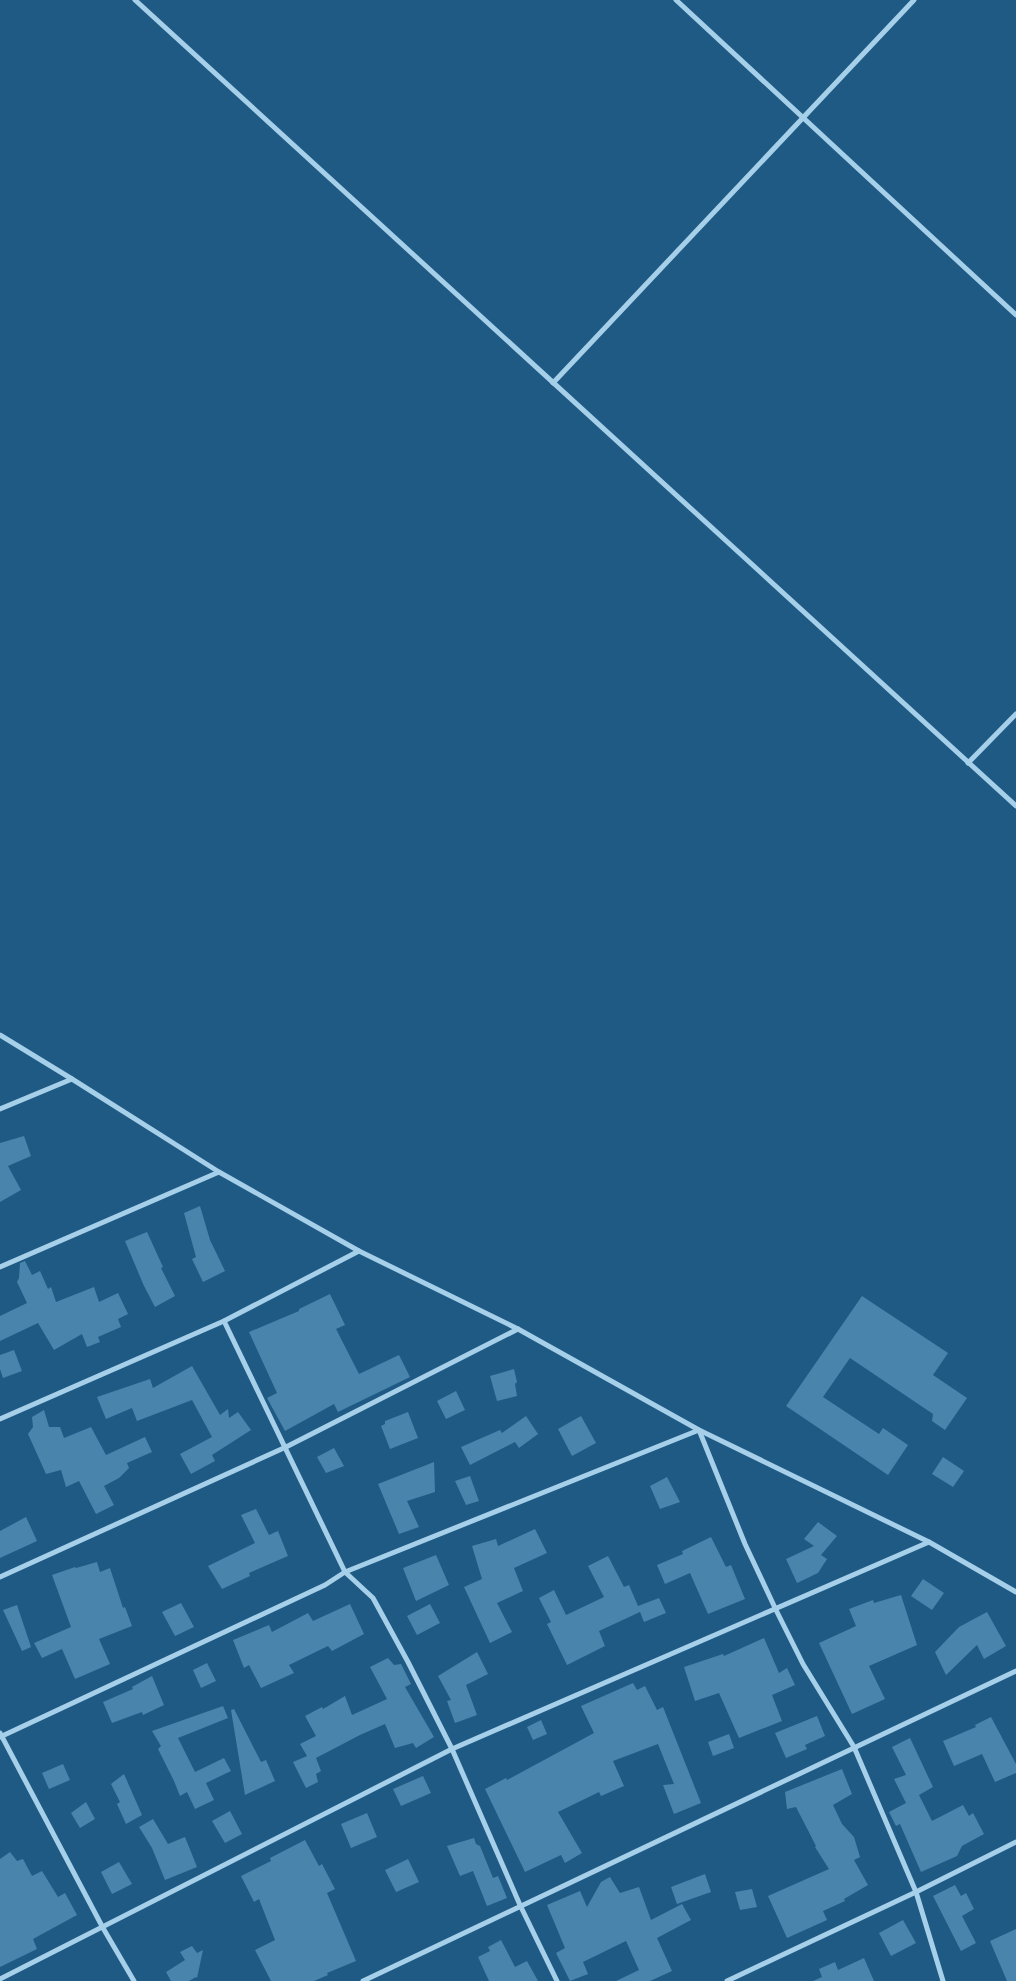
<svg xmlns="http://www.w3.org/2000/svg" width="1016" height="1981" viewBox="0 0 1016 1981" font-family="Lato,sans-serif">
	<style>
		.building { fill: #4884ac }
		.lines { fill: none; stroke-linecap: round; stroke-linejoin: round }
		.minor { stroke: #a6cfe9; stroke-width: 5 }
	</style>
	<rect width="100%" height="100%" fill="#1f5a84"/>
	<g class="building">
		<path d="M24,1136L31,1156L8,1166L21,1190L0,1202V1143Z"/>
		<path d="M200,1206L210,1240L225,1271L203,1282L192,1259L196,1257L184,1213Z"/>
		<path d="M147,1232L163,1267L161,1268L175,1296L155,1307L144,1286L125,1241Z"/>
		<path d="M25,1261L32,1275L40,1271L48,1289L51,1287L56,1302L94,1287L99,1302L118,1293L128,1314L118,1319L121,1327L98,1337L100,1342L87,1347L82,1334L54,1350L38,1323L0,1341V1316L27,1303L17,1282L19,1278L20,1263Z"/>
		<path d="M330,1294L345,1325L336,1329L359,1374L399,1355L410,1377L338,1412L334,1404L285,1431L267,1398L277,1393L249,1332L299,1311V1309Z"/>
		<path d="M862,1296L948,1353L933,1375L967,1398L945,1430L932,1421L933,1414L850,1358L823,1397L879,1434L883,1428L908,1445L888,1475L786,1406Z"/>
		<path d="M14,1350L22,1371L3,1378L0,1369V1355Z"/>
		<path d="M192,1366L220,1415L228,1409L229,1418L238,1412L251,1430L212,1455L215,1461L191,1474L180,1454L212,1437L192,1400L137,1421L132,1408L106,1419L97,1397L150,1379L153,1388Z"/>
		<path d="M514,1369L517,1382L515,1384L517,1396L497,1401L490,1376Z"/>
		<path d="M456,1391L465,1410L446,1419L437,1401Z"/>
		<path d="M44,1410L49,1427H60L64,1438L91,1427L106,1455L145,1437L152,1452L127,1463L129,1468L119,1478L104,1486L114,1505L96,1514L79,1481L66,1487L61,1470L46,1474L28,1434L33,1427L32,1417Z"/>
		<path d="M408,1412L418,1438L390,1449L381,1426L385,1424V1421Z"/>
		<path d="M526,1416L538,1434L519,1448L515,1442L470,1465L461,1447L500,1430L502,1433Z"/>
		<path d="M581,1416L596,1443L572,1456L558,1429Z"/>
		<path d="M334,1448L344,1466L326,1473L317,1457Z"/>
		<path d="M943,1457L964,1471L953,1487L932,1474Z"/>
		<path d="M434,1462L435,1492L407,1501L419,1527L399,1534L378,1484Z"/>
		<path d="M470,1476L479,1501L466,1505L455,1481Z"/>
		<path d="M667,1477L680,1502L660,1509L650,1486Z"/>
		<path d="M256,1509L269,1535L278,1531L288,1556L249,1573L250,1576L222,1589L208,1566L255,1543L241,1515Z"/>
		<path d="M26,1517L37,1541L0,1558V1531Z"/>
		<path d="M818,1522L837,1536L821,1555L827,1559L818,1573L797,1583L786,1559L814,1546L804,1539Z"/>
		<path d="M535,1529L547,1553L514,1568L523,1591L497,1603L512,1632L490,1643L464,1587L482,1579L472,1546L496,1539L498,1546Z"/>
		<path d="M711,1537L726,1567L731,1565L745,1599L708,1614L690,1573L665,1584L657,1565L683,1554L682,1551Z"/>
		<path d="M436,1555L449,1585L416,1601L403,1568Z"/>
		<path d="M608,1556L624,1587L629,1585L638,1606L659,1598L666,1613L644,1622L640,1612L599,1631L605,1646L567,1665L547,1624L551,1622L539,1598L554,1590L566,1615L604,1597L588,1566Z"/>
		<path d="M97,1562L100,1572L110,1568L123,1608L125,1607L132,1626L99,1639L110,1664L75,1679L62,1649L42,1658L34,1643L71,1627L52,1575L75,1567L76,1568Z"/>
		<path d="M923,1579L944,1593L932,1610L911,1596Z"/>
		<path d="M901,1595L917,1645L869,1666L885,1699L852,1714L819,1643L856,1626L849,1609L873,1600L874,1603Z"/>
		<path d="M181,1603L194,1627L175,1636L162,1612Z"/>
		<path d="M350,1604L364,1634L332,1651L328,1646L289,1665L294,1673L261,1688L249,1665L244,1668L233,1640L269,1625L272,1632L308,1613L313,1621Z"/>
		<path d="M430,1604L440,1623L417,1635L407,1616Z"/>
		<path d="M17,1605L31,1647L22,1651L3,1610Z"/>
		<path d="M987,1612L1006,1646L984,1659L977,1645L946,1675L935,1652L959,1627Z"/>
		<path d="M764,1638L779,1673L787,1668L795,1685L772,1695L782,1721L739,1738L719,1693L695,1701L684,1667L723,1654L724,1656Z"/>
		<path d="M477,1652L488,1674L466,1685L477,1715L455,1723L447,1701L451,1700L438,1676Z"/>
		<path d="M388,1658L394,1665L401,1664L411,1684L405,1687L434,1737L416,1748L413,1743L395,1748L385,1724L360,1735L316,1758L321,1771L316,1774L318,1782L306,1788L293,1762L307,1756L300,1744L316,1736L305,1716L322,1707L323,1709L345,1696L352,1715L387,1699L370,1667Z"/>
		<path d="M207,1663L216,1681L201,1688L193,1670Z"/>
		<path d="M152,1676L164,1705L143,1715L142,1712L112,1723L103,1702L133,1689L132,1687Z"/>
		<path d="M633,1683L637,1690L645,1686L657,1710L663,1707L701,1803L674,1814L663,1785L674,1784L658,1744L613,1761L624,1786L601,1796L599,1792L558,1812L582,1853L565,1863L561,1855L525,1872L485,1789L506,1778L507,1780L594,1733L581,1706Z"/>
		<path d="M223,1706L228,1718L178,1738L195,1772L224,1758L231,1771L206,1783L214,1800L195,1809L187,1792L180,1796L174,1781L158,1749L161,1746L152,1731Z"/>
		<path d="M234,1709L261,1762L266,1760L275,1781L245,1795L231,1710Z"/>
		<path d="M817,1716L825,1736L805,1745L807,1749L786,1758L775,1733Z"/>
		<path d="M991,1717L1016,1764V1773L995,1782L982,1754L954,1766L943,1741L976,1727L975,1725Z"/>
		<path d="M541,1720L547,1734L533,1740L527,1727Z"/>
		<path d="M729,1734L734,1748L713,1756L708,1742Z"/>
		<path d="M910,1738L933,1787L919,1795L932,1821L963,1805L969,1816L973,1813L984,1834L962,1846L957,1856L921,1872L900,1824L896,1826L889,1812L906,1803L894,1779L906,1775L892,1747Z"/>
		<path d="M63,1764L70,1780L49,1789L42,1773Z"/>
		<path d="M842,1769L852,1794L833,1805L842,1824L854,1837L860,1857L854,1860L868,1885L844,1899L845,1901L823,1911L827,1920L787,1938L768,1896L829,1869L815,1847L816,1846L796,1807L787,1809L785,1792Z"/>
		<path d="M124,1774L142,1815L126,1824L117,1804L120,1802L111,1784Z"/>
		<path d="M423,1776L431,1793L401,1806L393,1789Z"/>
		<path d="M86,1802L95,1819L80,1828L71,1813Z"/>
		<path d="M230,1811L242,1834L225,1843L212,1821Z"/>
		<path d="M367,1813L377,1837L351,1848L341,1824Z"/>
		<path d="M153,1819L168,1844L185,1837L197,1867L165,1880L152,1848L139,1827Z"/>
		<path d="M474,1838L476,1844L480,1846L493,1878L498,1876L507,1898L487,1906L473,1871L460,1876L447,1846Z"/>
		<path d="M305,1840L319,1866L322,1864L335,1889L327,1893L356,1961L327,1973L328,1975L314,1981H271L255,1950L275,1940L259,1899L254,1902L241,1876L271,1861L270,1858Z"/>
		<path d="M10,1852L17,1861L23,1859L32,1876L42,1871L58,1897L65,1893L77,1915L33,1939L37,1949L0,1967V1859Z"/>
		<path d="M408,1859L419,1882L396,1892L385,1870Z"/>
		<path d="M119,1862L132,1884L112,1894L101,1872Z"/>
		<path d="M705,1874L711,1892L677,1904L671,1887Z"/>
		<path d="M610,1877L620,1893L639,1887L651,1920L682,1904L691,1920L657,1938L672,1971L650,1981H616L639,1970L626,1941L583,1962L588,1974L570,1981L556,1953L565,1948L547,1905L580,1891L587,1907L601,1882Z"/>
		<path d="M955,1885L961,1896L966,1893L974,1909L962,1916L976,1943L961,1951L933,1896Z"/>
		<path d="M752,1889L757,1907L740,1910L735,1892Z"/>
		<path d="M903,1920L916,1943L891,1956L879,1933Z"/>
		<path d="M1016,1929V1981H1007L990,1941Z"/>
		<path d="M501,1940L515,1967L527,1961L538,1981H489L478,1957L490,1951L488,1947Z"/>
		<path d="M192,1946L197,1953L203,1950L197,1978L196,1977L189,1981H171L166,1972L185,1960L180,1952Z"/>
		<path d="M864,1958L874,1981H813L822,1977L819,1969L835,1962L838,1970Z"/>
	</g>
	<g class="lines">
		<g class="minor">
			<path d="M135,0L1016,806"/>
			<path d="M676,0L1016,315"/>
			<path d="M553,383L914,0"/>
			<path d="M968,763L1016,714"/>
			<path d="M0,1035L72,1079L219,1172L359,1251L518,1329L699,1430L929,1542L1016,1592"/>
			<path d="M0,1109L72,1079"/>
			<path d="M0,1267L219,1172"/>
			<path d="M224,1321L345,1572L373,1598L408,1662L452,1749L520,1905L557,1981"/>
			<path d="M0,1419L224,1321L359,1251"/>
			<path d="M0,1577L286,1447L518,1329"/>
			<path d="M0,1733L103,1928L134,1981"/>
			<path d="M0,1737L325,1585L345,1572L699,1430L745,1544L776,1610L803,1664L854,1747L916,1892L943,1981"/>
			<path d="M0,1979L452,1749L929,1542"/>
			<path d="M363,1981L1016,1671"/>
			<path d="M727,1981L916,1892L1016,1842"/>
		</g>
	</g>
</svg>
